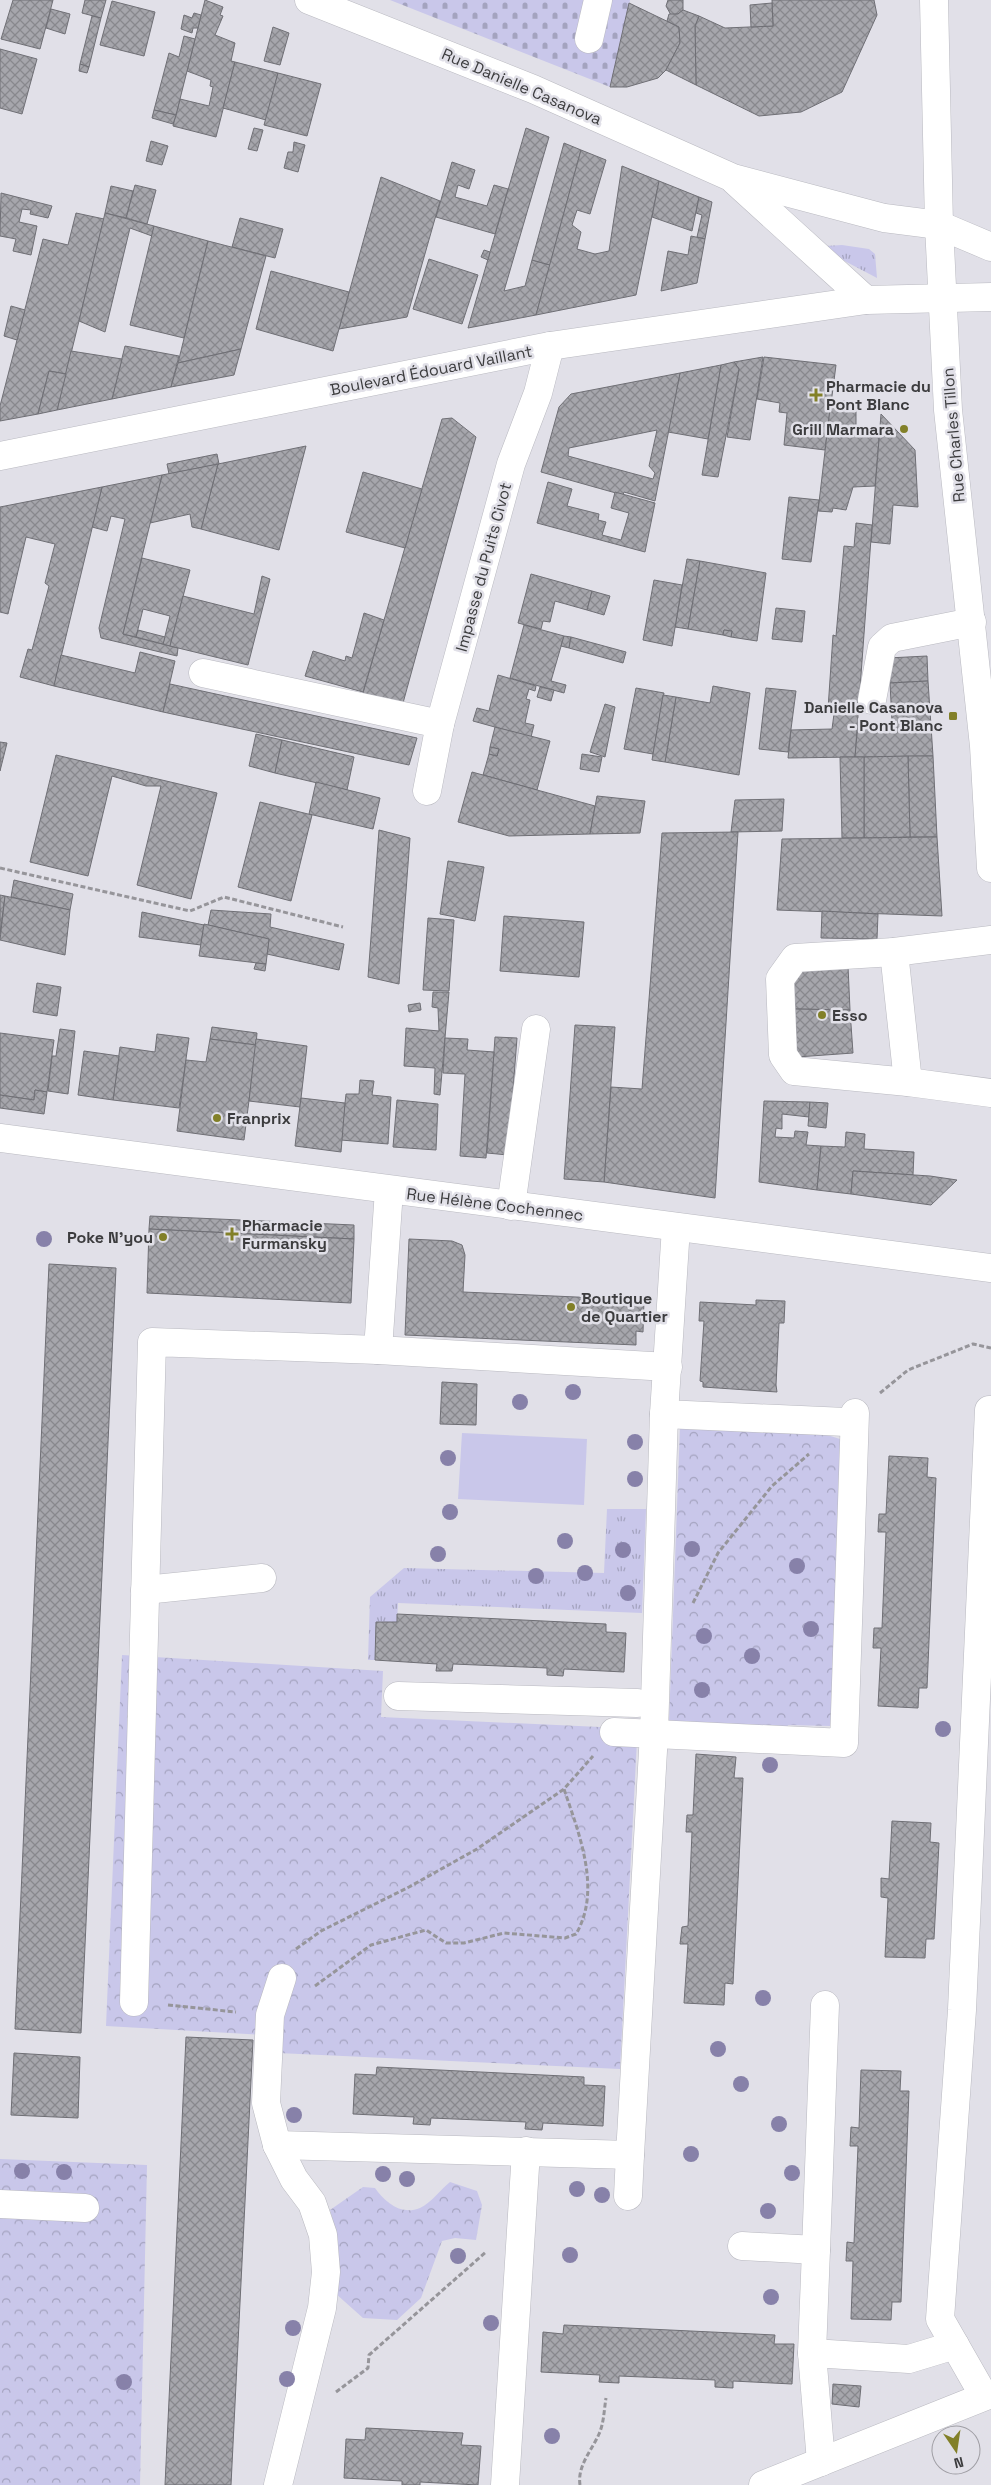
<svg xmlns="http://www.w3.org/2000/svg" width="991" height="2485" viewBox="0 0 991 2485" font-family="'Space Grotesk',sans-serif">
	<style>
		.grass { fill: url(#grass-tufts) }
		.cemetery { fill: url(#cemetery-stones) }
		.park { fill: url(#park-crowns) }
		.pitch { fill: #c9c7ea }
		.building { fill: url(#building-cross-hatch); stroke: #6f6f75; fill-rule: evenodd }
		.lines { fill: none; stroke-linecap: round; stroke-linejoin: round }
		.minor-casing { stroke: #b9b9c0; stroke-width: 29 }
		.major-casing { stroke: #b9b9c0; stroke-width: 29 }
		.path { stroke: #96959a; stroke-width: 3; stroke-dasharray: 5 2.5; stroke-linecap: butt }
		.minor { stroke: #fff; stroke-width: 28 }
		.major { stroke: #fff; stroke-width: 28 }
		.tree { fill: #8781a9 }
		.poi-dot { fill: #828028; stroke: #e1e0e8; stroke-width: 2 }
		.labels { text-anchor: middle; stroke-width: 5; stroke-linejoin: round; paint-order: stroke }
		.street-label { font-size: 16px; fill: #3c3c3e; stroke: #e1e0e8 }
		.poi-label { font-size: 16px; font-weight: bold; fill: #3c3c3e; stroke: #e1e0e8; text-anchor: start }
	</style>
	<defs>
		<pattern id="grass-tufts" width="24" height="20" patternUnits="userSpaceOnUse" patternTransform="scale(1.25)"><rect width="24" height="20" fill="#c9c7ea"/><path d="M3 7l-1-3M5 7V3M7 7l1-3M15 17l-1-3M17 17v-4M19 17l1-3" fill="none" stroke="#a4a3bf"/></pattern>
		<pattern id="cemetery-stones" width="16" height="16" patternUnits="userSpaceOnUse" patternTransform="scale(1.25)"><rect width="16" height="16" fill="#c9c7ea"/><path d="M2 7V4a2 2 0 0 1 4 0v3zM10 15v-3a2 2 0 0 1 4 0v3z" fill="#a4a3bf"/></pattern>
		<pattern id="park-crowns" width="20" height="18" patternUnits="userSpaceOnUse" patternTransform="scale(1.25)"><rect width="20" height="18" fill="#c9c7ea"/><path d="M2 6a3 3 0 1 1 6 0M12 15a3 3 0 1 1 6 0" fill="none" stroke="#a4a3bf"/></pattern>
		<pattern id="building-cross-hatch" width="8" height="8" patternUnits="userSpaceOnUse" patternTransform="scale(1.25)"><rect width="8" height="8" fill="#a6a6ac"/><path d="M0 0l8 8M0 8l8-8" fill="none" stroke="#88888d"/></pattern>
	</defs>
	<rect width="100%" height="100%" fill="#e1e0e8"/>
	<g class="grass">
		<path d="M842,245L869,249L875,254L877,278L837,257L826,246Z"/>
		<path d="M607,1509H646L642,1613L398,1603L397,1622H376L375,1660H368L370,1597L404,1568L604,1573Z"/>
	</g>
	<path class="cemetery" d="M390,0H630L610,87Z"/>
	<g class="park">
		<path d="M680,1427L818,1432L843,1440L831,1726L788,1725L787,1729L669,1722Z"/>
		<path d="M122,1655L383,1671L381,1717L600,1727L626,1741L637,1740L620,2069L278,2053L265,2035L106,2026Z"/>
		<path d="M0,2159L147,2165L140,2485H0Z"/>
		<path d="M450,2182L477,2191L482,2205L476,2240L455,2238L442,2241L421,2298L397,2320L363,2318L335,2293C337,2264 338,2238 330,2210L363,2187L375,2188C385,2202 401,2216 420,2208C431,2203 441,2189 450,2182Z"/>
	</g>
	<path class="pitch" d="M462,1433L587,1439L584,1505L458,1499Z"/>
	<g class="building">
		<path d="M13,0H53L40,49L1,39Z"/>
		<path d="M85,0H106L101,18L82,13Z"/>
		<path d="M205,0L223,7L220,15L223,16L215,35L235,43L231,61L235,62L216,137L173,126L180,99L209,106L213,87L210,86L211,80L187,71Z"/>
		<path d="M668,0H683V10L678,14L671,15L666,6Z"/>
		<path d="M772,0H874L877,15L842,92L801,112L759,116L696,85L695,26L699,16L725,28L773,26Z"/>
		<path d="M112,1L155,12L144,56L100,45Z"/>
		<path d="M629,3L679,27L680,43L666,70L658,78L627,87H610Z"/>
		<path d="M772,3L773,26L751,27L750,5Z"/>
		<path d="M51,9L70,14L65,34L46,28Z"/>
		<path d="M683,10L699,16L695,26L696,85L666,70L680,43L679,27L667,21L669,14H678Z"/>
		<path d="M194,13L201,15L198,28H193L192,33L181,29L184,15L192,18Z"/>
		<path d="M92,16L101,18L89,67L80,64Z"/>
		<path d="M273,27L289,33L280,65L264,61Z"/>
		<path d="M184,36L195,39L176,115L154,110L169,53L179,57Z"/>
		<path d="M0,49L37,59L22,114L0,108Z"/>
		<path d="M235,62L278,73L266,120L223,108Z"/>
		<path d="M80,64L89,67L87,73L79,71Z"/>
		<path d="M278,73L321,84L307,136L264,125Z"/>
		<path d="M154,110L176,115L173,124L152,118Z"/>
		<path d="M254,128L263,130L257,151L248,149Z"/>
		<path d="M526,128L549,137L504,291L525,286L532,260L550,265L536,315L468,328Z"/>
		<path d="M151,141L168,146L162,165L146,161Z"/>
		<path d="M294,142L305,145L298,172L284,168L288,152H293Z"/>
		<path d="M564,143L581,150L550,265L532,260Z"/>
		<path d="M581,150L606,160L590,214L577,210L572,225L581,232L577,249L595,254L609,251L622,166L659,181L636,295L536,315Z"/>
		<path d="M452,162L475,170L469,189L458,185L455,197L487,206L494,185L508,189L495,234L436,217Z"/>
		<path d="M381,177L440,201L407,317L339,329Z"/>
		<path d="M659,181L699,197L692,231L652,217Z"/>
		<path d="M135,185L156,190L147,224L126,218Z"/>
		<path d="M111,186L133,191L126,218L105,213Z"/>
		<path d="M1,193L52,206L48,218L30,214L31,210L22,209L19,222L37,226L31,255L13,251L16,239L0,236Z"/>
		<path d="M699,197L712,202L705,239L697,237L702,215L696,213Z"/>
		<path d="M76,213L104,219L66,374L49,371L38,414L0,421V406L43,239L68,245Z"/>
		<path d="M105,213L154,226L152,236L130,228L105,332L79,321Z"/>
		<path d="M240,218L283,229L275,258L232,247Z"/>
		<path d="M154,226L208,241L184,338L130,325Z"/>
		<path d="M691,236L705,239L697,283L661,291L668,251L688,255Z"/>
		<path d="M208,241L266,256L241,349L178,363Z"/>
		<path d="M484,250L490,252L488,260L481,257Z"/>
		<path d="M429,259L478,275L462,324L413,309Z"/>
		<path d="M271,271L349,292L333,351L256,329Z"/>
		<path d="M11,306L25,310L17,340L4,336Z"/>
		<path d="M125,346L179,356L171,387L112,399Z"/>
		<path d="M241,349L234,375L171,387L178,363Z"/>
		<path d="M71,351L122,359L112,399L57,410Z"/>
		<path d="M763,357L750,440L727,437L739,369L734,362Z"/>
		<path d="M764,357L836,365L825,450L784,445L787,413L779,412L780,403L757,399Z"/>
		<path d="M734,362L739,369L718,477L702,475L721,365Z"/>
		<path d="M721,365L708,439L668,432L680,373Z"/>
		<path d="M49,371L66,374L57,410L38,414Z"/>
		<path d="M680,373L655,501L624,492L623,495L541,472L559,407L571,394ZM657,430L649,466L655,473L653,479L568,456L569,448Z"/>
		<path d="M831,400L856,402V427L880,428L875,486L853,487L846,510L833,508L832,512L818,511Z"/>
		<path d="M881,414L915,450L918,507L893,505L890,544L871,542Z"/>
		<path d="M452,418L476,437L403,703L363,693L442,419Z"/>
		<path d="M306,446L279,550L201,529L218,464Z"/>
		<path d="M217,454L219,464L169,474L167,464Z"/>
		<path d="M218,464L201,529L192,527L190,514L150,523L162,475Z"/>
		<path d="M363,472L422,489L405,548L346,532Z"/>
		<path d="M162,475L123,634L178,648L177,656L101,638L99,628L125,519L111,516L107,531L92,527L102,487Z"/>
		<path d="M548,482L572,489L567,506L599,514L598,520L606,522L602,535L621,540L629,513L611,508L615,492L655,503L645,552L537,523Z"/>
		<path d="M102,487L54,686L20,677L28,649L32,650L49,586L45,583L55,544L26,537L8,614L0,612V507Z"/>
		<path d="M789,497L819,500L811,562L782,559Z"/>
		<path d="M856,523L872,525L855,757L788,758L791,730L832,729L834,714L828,709L833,635L836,636L844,546L854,547Z"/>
		<path d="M142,558L190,570L170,646L163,644L170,616L143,609L136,637L123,634Z"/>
		<path d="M687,559L700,561L688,629L675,627Z"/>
		<path d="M700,561L766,573L757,641L731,637L732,631L724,630L723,635L688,629Z"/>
		<path d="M531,574L592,591L587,610L555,601L550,622L543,621L541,629L518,623Z"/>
		<path d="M262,576L270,579L248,665L170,646L183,596L254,614Z"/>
		<path d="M654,580L682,585L672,646L643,640Z"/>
		<path d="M592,591L610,596L604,615L587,610Z"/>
		<path d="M776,608L805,611L802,642L772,639Z"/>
		<path d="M364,613L384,620L363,692L305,676L313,651L345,661L346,656L352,658Z"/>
		<path d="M524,625L564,636L551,681L566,685L564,693L510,678Z"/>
		<path d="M138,630L165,637L163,644L136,637Z"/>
		<path d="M724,630L732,631L731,637L723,635Z"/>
		<path d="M564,636L571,637L569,648L561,646Z"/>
		<path d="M571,637L626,652L623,663L569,648Z"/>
		<path d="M140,652L175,661L163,712L54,686L61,655L135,673Z"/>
		<path d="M927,656L928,681L890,683L888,658Z"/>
		<path d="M498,675L536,686L535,691L529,689L526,699L530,700L525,723L534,725L531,737L473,721L477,708L489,711Z"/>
		<path d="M928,681L933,756L855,757L858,723L892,722L890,683Z"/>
		<path d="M170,684L417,738L409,765L163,712Z"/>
		<path d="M713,686L750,693L739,775L665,762L676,697L710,703Z"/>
		<path d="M540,687L554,690L551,701L537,697Z"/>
		<path d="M636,688L664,693L653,754L624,749Z"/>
		<path d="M766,688L796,691L788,752L759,749Z"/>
		<path d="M663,695L676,697L665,762L652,760Z"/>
		<path d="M605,704L615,707L605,757L590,752Z"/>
		<path d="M495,727L550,741L537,790L483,775L489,754L497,756L499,749L490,747Z"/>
		<path d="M256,734L282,740L275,773L249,766Z"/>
		<path d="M282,740L354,757L347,790L275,773Z"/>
		<path d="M0,742L7,743L0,771Z"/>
		<path d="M490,747L499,749L497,756L489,754Z"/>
		<path d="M582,754L602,757L599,772L580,769Z"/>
		<path d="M56,755L217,793L191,899L137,885L161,786H146L112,776L88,876L30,862Z"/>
		<path d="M908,756H933L937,837H910Z"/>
		<path d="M908,756L910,837L864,838V757Z"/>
		<path d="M840,757H864V838H842Z"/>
		<path d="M472,772L595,806L590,834L509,836L458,822Z"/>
		<path d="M316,782L380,798L373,829L309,814Z"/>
		<path d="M597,796L645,801L640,833L590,834Z"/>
		<path d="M784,799L782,831L731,832L735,800Z"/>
		<path d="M260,802L312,815L291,901L238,887Z"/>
		<path d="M379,830L410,838L399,984L368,977Z"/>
		<path d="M738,832L715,1198L604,1182L611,1087L642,1089L662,833Z"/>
		<path d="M937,837L942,916L777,910L782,839Z"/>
		<path d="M448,861L484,867L475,921L440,914Z"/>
		<path d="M14,880L73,894L70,910L11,897Z"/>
		<path d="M0,895L5,896L0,934Z"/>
		<path d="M5,896L70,910L65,955L0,940Z"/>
		<path d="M211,910L271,914L270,927L344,944L339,970L267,954L269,939L208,925Z"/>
		<path d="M822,911L878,914L877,939L821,938Z"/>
		<path d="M142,912L204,925L201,945L139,937Z"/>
		<path d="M504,916L584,922L579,977L500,971Z"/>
		<path d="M428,918L454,920L449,991L423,990Z"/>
		<path d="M204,924L269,939L266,964L199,956Z"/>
		<path d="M256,963L266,964L265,971L254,969Z"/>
		<path d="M848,966L850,1010L795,1009L793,970Z"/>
		<path d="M37,983L61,987L57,1016L33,1012Z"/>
		<path d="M433,992H449L440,1095L434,1094L435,1068L404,1066L406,1028L439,1031L438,1008L432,1007Z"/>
		<path d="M420,1003L421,1010L409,1012L408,1005Z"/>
		<path d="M795,1009L850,1010L853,1053L797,1057Z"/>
		<path d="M575,1025L615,1027L604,1182L564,1179Z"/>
		<path d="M212,1027L257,1033L256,1045L210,1039Z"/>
		<path d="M60,1029L75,1031L68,1094L48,1091L52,1056H56Z"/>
		<path d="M0,1033L54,1040L47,1092L35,1090L34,1100L0,1095Z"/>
		<path d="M157,1034L189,1038L179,1108L113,1100L120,1047L155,1052Z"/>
		<path d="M495,1037L517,1038L508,1155L487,1153Z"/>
		<path d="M445,1038L468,1039L467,1050L494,1052L486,1158L460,1156L465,1074L443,1073Z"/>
		<path d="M210,1039L256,1045L244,1140L177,1131L186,1060L206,1062Z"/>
		<path d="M256,1039L307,1046L300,1107L249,1101Z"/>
		<path d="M84,1051L119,1056L113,1100L78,1095Z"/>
		<path d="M360,1080L374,1081L372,1095L391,1097L388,1144L341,1140L346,1094H359Z"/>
		<path d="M35,1090L47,1092L44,1114L0,1108V1095L34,1100Z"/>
		<path d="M301,1098L345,1103L341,1152L295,1146Z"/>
		<path d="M397,1100L438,1104L436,1150L393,1147Z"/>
		<path d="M764,1101L810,1102L809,1117L782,1114V1129L776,1128L775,1137L794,1138L795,1131L808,1132L806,1145L821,1146L817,1190L759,1182Z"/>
		<path d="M810,1102L828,1103L826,1128L808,1126Z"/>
		<path d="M846,1132L865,1134L864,1149L914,1152L913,1175L853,1171L851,1194L817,1190L821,1146L845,1147Z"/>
		<path d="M853,1171L930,1176L957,1180L931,1205L851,1194Z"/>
		<path d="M150,1216L354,1225V1239L149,1229Z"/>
		<path d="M149,1229L354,1239L351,1303L147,1293Z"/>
		<path d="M409,1239L452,1241L462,1245L465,1255L463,1292L644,1300L643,1332L636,1331V1345L405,1335Z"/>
		<path d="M49,1264L116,1268L81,2033L15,2029Z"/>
		<path d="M756,1300L785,1301L784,1323H779L776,1385L777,1392L703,1387V1382L700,1381L704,1321H699L700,1302L756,1305Z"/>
		<path d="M442,1382L477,1384L476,1425L440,1424Z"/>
		<path d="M889,1456L928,1458L927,1477L936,1478L927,1688H919L918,1708L878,1706L881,1648H873L874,1628H882L886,1532H878L879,1514H886Z"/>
		<path d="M397,1614L606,1624V1632L626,1633L624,1672L564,1669L563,1676L547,1675V1668L453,1664L452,1671H436L437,1664L375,1660L376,1622H397Z"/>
		<path d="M696,1754L736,1757L734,1778H743L733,1984L725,1983L724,2005L684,2003L688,1944H680L682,1927L688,1926L692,1832H686L687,1815H693Z"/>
		<path d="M892,1821L931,1823L930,1842L939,1843L934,1939H926L925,1958L885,1957L888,1898L881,1897V1878L889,1879Z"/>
		<path d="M186,2037L253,2040L231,2485H165Z"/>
		<path d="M14,2053L80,2057L78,2118L11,2115Z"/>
		<path d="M377,2067L584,2077V2085L605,2086L603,2126L543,2123L542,2130L525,2129L526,2122L431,2118L430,2125L413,2124L414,2117L353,2114L355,2074L376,2075Z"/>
		<path d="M861,2070L901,2071L900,2091H909L901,2302H892L891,2320L851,2319L853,2261H846L847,2242L854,2243L858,2146H850L851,2127L859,2128Z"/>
		<path d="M564,2325L775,2335L774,2344H794L792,2384L733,2381V2388L715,2387V2380L619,2376V2383L599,2382L600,2375L541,2372L543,2332L563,2334Z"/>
		<path d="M833,2384L861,2386L859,2407L832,2404Z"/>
		<path d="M366,2428L463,2433L461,2445L481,2446L478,2485L420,2482V2485H402V2481L344,2478L346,2439L365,2440Z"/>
	</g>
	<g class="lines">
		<g class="minor-casing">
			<g id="minor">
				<path d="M934,0L939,225L948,410L984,746L991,868"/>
				<path d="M589,39L598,0"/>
				<path d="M0,456L550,346L866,300"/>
				<path d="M203,673L440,724"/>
				<path d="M872,700L882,647L892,638L972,622"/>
				<path d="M427,791L440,724L511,464L538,393L550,346"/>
				<path d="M991,940L894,952L795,958L780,979L783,1055L794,1071L908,1082L991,1093"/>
				<path d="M894,952L908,1082"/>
				<path d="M0,1138L991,1268"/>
				<path d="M511,1206L536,1029"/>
				<path d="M676,1227L664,1414L846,1422"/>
				<path d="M378,1350L668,1367"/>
				<path d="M145,1590L262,1578"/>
				<path d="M398,1696L637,1703"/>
				<path d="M614,1732L844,1743L855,1413"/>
				<path d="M134,2002L152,1342L378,1350L389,1190"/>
				<path d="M277,2145L630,2155L654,1733L664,1414"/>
				<path d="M628,2196L630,2155"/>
				<path d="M0,2204L85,2208"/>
				<path d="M742,2246L816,2250L812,2353L821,2462"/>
				<path d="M816,2250L825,2005"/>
				<path d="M812,2353L909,2359L955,2345"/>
				<path d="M984,2396L940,2319L962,2010L989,1410H991"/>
				<path d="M278,2485L322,2308L326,2272L323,2235L312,2203L294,2179L277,2145L266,2103L270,2015L282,1978"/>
				<path d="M505,2485L526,2151"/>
				<path d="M763,2485L991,2394"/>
			</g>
		</g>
		<g class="major-casing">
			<g id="major">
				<path d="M309,0L533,89L733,178L884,218L939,225L991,247"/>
				<path d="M735,181L866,300L991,297"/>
			</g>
		</g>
		<g class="path">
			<path d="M0,868L190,911L224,897L343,927"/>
			<path d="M880,1393L908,1370L973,1344L991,1348"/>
			<path d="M693,1603L718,1553L772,1486L809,1454"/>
			<path d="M296,1949L321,1931L409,1887L477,1849L564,1789L593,1756"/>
			<path d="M315,1986L371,1945L426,1930L446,1943H464L504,1933L565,1938L576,1934C602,1890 579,1834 564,1789"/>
			<path d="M168,2005L236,2012"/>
			<path d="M336,2392L368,2368L369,2355L486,2252"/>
			<path d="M580,2485C577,2466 592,2450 599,2434C604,2423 604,2410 606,2398"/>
		</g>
		<use href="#minor" class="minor"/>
		<use href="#major" class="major"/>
	</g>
	<g class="tree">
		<circle cx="44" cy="1239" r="8"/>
		<circle cx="573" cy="1392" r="8"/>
		<circle cx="520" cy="1402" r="8"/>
		<circle cx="635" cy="1442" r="8"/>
		<circle cx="448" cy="1458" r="8"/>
		<circle cx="635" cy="1479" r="8"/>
		<circle cx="450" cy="1512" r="8"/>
		<circle cx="565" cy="1541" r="8"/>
		<circle cx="692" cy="1549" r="8"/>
		<circle cx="623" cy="1550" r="8"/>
		<circle cx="438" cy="1554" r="8"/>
		<circle cx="797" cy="1566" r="8"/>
		<circle cx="585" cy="1573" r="8"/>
		<circle cx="536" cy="1576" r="8"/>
		<circle cx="628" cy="1593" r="8"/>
		<circle cx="811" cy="1629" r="8"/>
		<circle cx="704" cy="1636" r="8"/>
		<circle cx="752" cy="1656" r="8"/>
		<circle cx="702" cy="1690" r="8"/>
		<circle cx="943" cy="1729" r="8"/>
		<circle cx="770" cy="1765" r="8"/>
		<circle cx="763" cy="1998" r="8"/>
		<circle cx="718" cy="2049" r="8"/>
		<circle cx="741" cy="2084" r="8"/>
		<circle cx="294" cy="2115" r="8"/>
		<circle cx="779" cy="2124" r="8"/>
		<circle cx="691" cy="2154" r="8"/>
		<circle cx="22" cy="2171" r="8"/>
		<circle cx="64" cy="2172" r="8"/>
		<circle cx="792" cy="2173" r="8"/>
		<circle cx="383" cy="2174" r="8"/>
		<circle cx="407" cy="2179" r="8"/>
		<circle cx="577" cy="2189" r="8"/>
		<circle cx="602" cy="2195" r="8"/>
		<circle cx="768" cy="2211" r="8"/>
		<circle cx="570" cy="2255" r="8"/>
		<circle cx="458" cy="2256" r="8"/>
		<circle cx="771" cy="2297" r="8"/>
		<circle cx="491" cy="2323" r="8"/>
		<circle cx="293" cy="2328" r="8"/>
		<circle cx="287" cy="2379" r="8"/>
		<circle cx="124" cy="2382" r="8"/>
		<circle cx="552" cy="2436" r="8"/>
	</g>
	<g class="poi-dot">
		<path d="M813.5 387.5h5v5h5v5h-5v5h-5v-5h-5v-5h5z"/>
		<circle cx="904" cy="429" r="5"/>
		<rect x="948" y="711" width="10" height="10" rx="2.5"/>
		<circle cx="822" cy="1015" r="5"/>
		<circle cx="217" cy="1118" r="5"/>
		<path d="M229.5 1226.5h5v5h5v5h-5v5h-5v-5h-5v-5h5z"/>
		<circle cx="163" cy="1237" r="5"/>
		<circle cx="571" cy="1307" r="5"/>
	</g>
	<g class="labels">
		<g class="street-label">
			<text transform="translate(522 86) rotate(23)" y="6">Rue Danielle Casanova</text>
			<text transform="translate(431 370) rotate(-11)" y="6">Boulevard Édouard Vaillant</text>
			<text transform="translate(953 435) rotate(-95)" y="6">Rue Charles Tillon</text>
			<text transform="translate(483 567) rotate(-75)" y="6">Impasse du Puits Civot</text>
			<text transform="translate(495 1204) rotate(7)" y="6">Rue Hélène Cochennec</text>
		</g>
		<g class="poi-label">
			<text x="826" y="392">Pharmacie du<tspan x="826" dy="18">Pont Blanc</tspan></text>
			<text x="894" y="435" text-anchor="end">Grill Marmara</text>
			<text x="943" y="713" text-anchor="end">Danielle Casanova<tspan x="943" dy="18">- Pont Blanc</tspan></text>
			<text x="832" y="1021">Esso</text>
			<text x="227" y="1124">Franprix</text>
			<text x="242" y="1231">Pharmacie<tspan x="242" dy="18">Furmansky</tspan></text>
			<text x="153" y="1243" text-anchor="end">Poke N'you</text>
			<text x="581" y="1304">Boutique<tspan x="581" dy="18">de Quartier</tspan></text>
		</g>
	</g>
	<g transform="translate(956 2450) rotate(167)"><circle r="24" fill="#e1e0e8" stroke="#9f9ea4"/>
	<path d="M0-4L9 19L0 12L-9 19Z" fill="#828028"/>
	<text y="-8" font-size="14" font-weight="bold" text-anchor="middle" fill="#3c3c3e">N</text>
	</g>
</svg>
